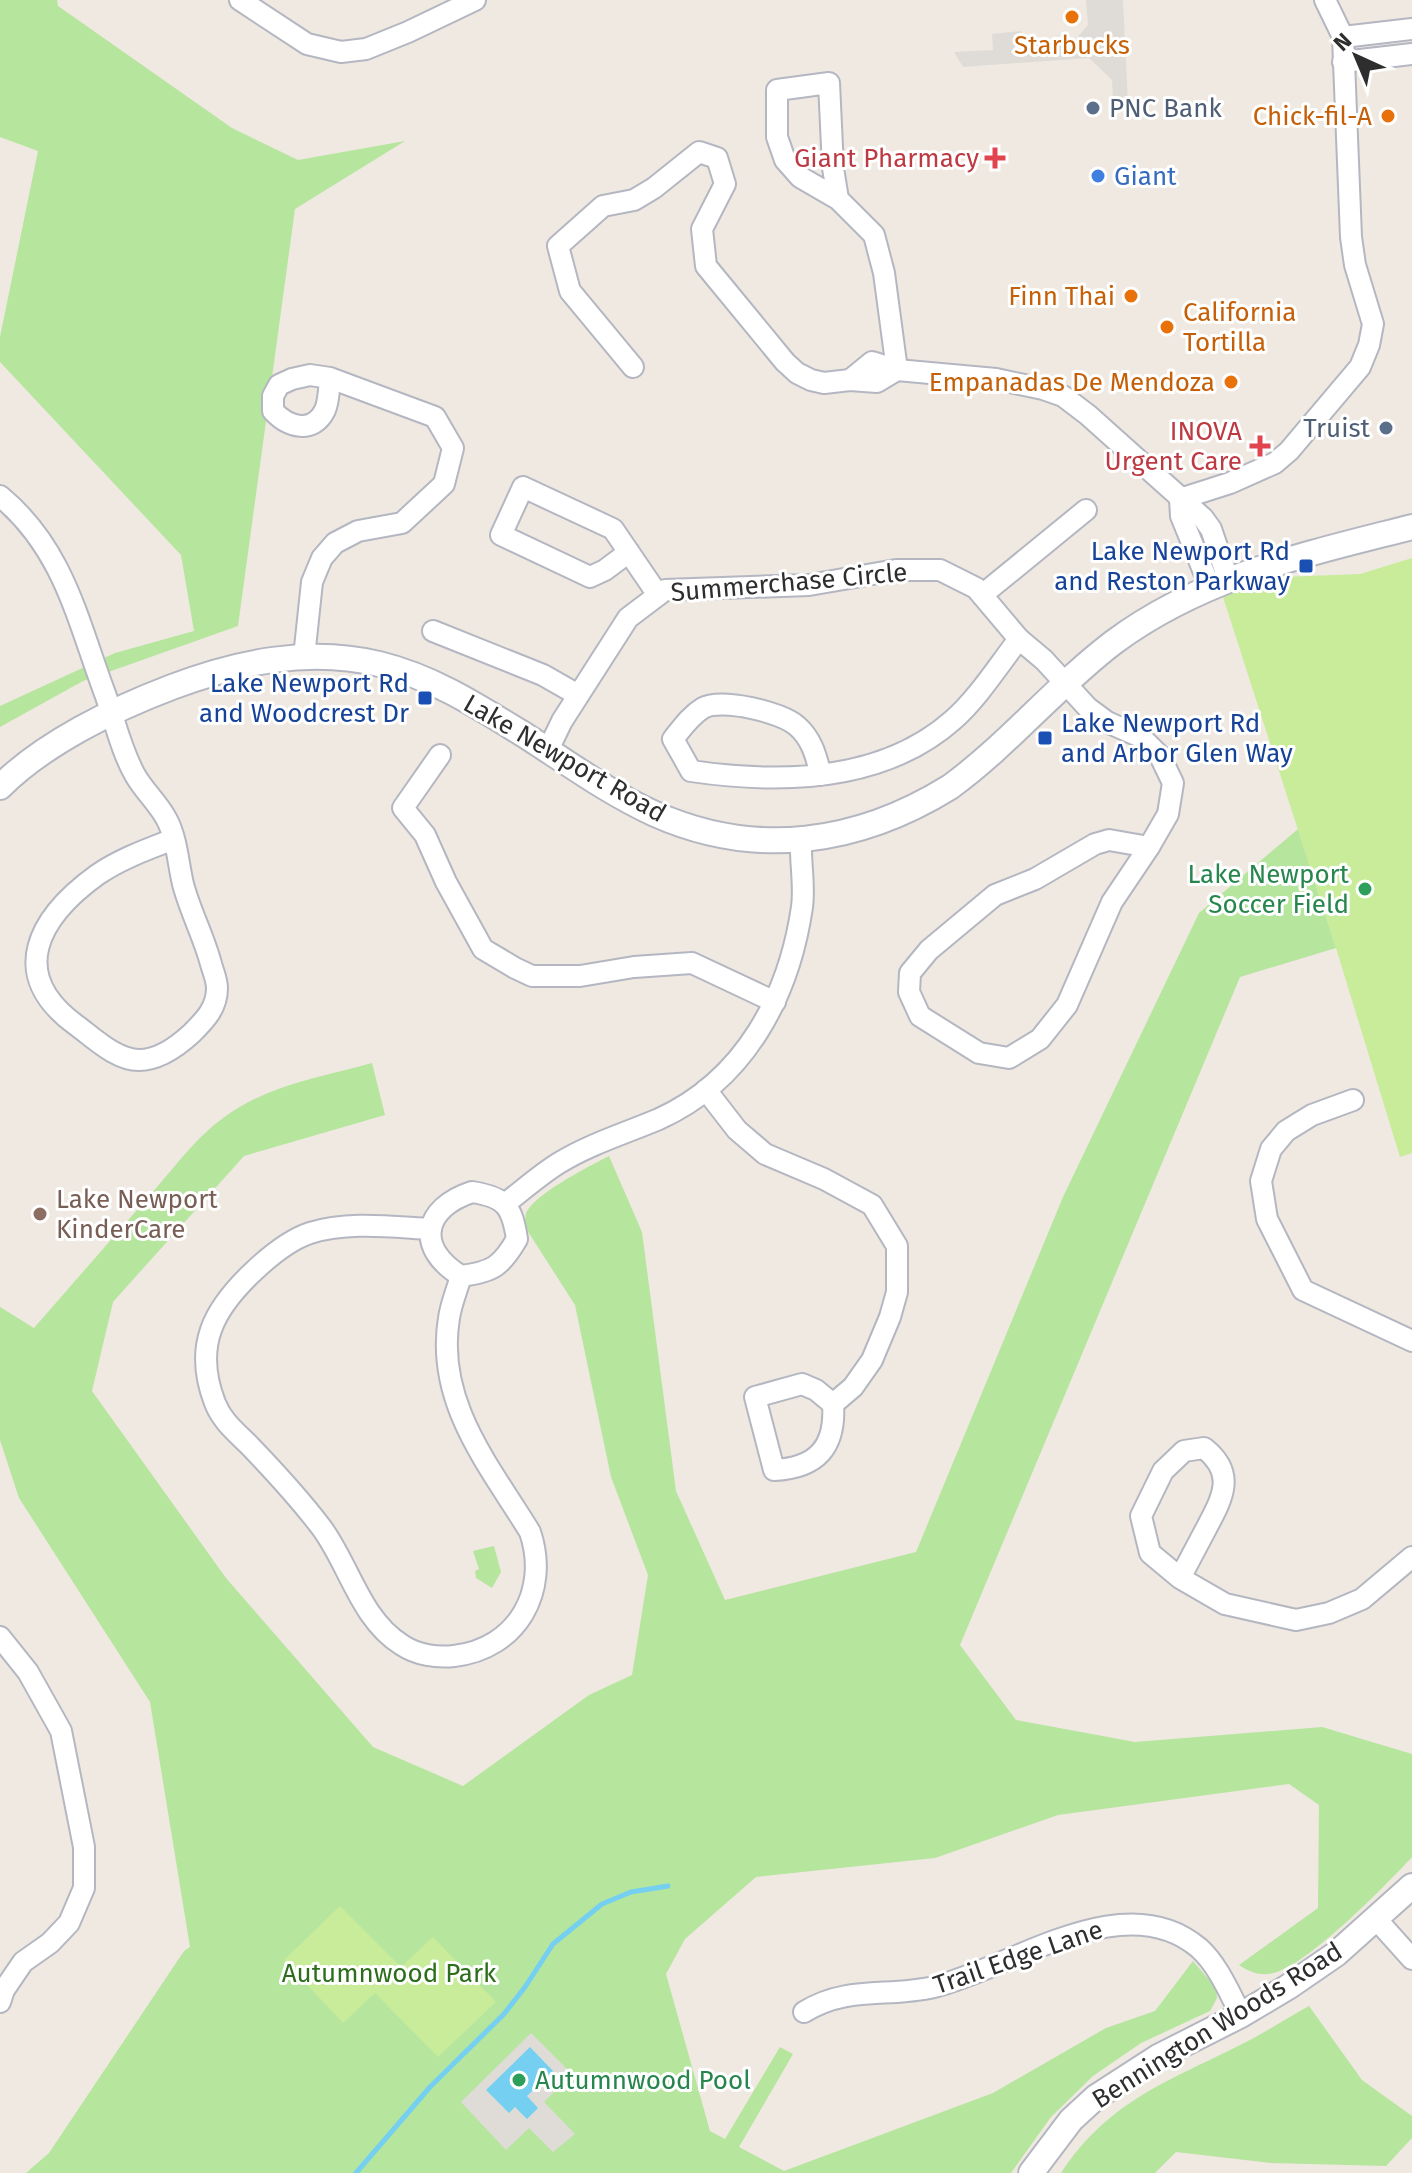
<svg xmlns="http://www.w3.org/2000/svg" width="1412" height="2173" viewBox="0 0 1412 2173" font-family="'Fira Sans',sans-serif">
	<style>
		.green { fill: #b6e59e }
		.pitch { fill: #c9ec9a }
		.plaza { fill: #dfdcd8 }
		.water { fill: #75cff0 }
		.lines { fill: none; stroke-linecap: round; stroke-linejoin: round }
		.stream { stroke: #75cff0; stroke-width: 5 }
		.minor-casing { stroke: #b4b7c1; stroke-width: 24 }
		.tertiary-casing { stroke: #b4b7c1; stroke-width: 28 }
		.minor { stroke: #fff; stroke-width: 20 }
		.tertiary { stroke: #fff; stroke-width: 24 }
		.food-dot { fill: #e8710a; stroke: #fff; stroke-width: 3 }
		.service-dot { fill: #5c6f8a; stroke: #fff; stroke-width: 3 }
		.health-dot { fill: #e0444e; stroke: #fff; stroke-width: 3 }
		.shop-dot { fill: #3f7fe0; stroke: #fff; stroke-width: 3 }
		.transit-dot { fill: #1a4fb4; stroke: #fff; stroke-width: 3 }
		.leisure-dot { fill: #2e9e5b; stroke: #fff; stroke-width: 3 }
		.education-dot { fill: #8d6e63; stroke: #fff; stroke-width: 3 }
		.labels { text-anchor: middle; stroke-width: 6; stroke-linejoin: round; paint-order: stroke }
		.food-label { font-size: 26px; fill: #c56008; stroke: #fff; text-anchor: end }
		.service-label { font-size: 26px; fill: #4e5e75; stroke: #fff; text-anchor: start }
		.health-label { font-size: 26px; fill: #be3a42; stroke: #fff; text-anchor: end }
		.shop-label { font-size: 26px; fill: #366cbe; stroke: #fff; text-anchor: start }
		.transit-label { font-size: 26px; fill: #164399; stroke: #fff; text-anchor: end }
		.street-label { font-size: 26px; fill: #2e2e2e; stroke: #fff }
		.leisure-label { font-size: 26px; fill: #27864d; stroke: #fff; text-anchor: end }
		.education-label { font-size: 26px; fill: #785e54; stroke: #fff; text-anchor: start }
		.park-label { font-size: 26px; fill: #2c6e1b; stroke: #fff }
	</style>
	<rect width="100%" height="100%" fill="#efe9e1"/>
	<g class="green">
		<path d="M0,0H57L58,6L232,128L298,160L405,141L295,209L238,626L83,681L0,727V706L115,653L194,631L181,555L0,362V337L38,151L0,137Z"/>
		<path d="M1298,829L1336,948L1240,977L960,1645L1016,1720L1135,1742L1322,1727L1412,1754V1857C1387,1884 1302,1972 1268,1974C1257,1975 1248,1971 1239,1965L1318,1908L1319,1805L1289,1784L1058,1815L935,1858L756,1877L685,1939L666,1974L710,2131L725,2139L780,2047L793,2054L739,2147L784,2171L993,2093L1106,2028L1155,2011L1193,1961L1216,1988L1217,1998L1210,2011L1141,2043L1093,2076L1051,2117L1011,2173H26L49,2153L184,1951L190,1947L150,1702L19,1498L0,1440V1307L34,1328C73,1283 112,1239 151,1194C182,1159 201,1129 243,1105C282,1083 329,1075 372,1063L385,1115L244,1156L113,1302L92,1391L226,1578L373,1747L463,1786L589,1695L632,1675L648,1575L611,1477L575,1305L525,1227C525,1223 525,1217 526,1214C532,1195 590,1166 609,1156L642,1232L676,1491L725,1600L916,1552L1063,1197L1199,913Z"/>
		<path d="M494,1546L501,1572L492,1588L476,1578L475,1571L479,1569L473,1551Z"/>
		<path d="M1309,2006L1362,2080L1412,2116V2138L1386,2166L1271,2163L1176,2152L1155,2173H1061C1110,2099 1170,2081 1244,2043C1266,2032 1287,2018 1309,2006Z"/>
	</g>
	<g class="pitch">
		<path d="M1412,558V1153L1400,1157L1336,948L1223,597L1282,577L1360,574Z"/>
		<path d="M340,1906L401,1967L433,1937L496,2002L438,2057L375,1993L343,2023L284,1960Z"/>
	</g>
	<g class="plaza">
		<path d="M1086,0H1123L1128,104L1113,103L1112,80L1089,58L963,67L954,52L993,50L992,34L1021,31L1022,44L1075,40L1088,25Z"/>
		<path d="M531,2033L572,2074L544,2102L575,2134L553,2152L529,2128L506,2150L461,2102Z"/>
	</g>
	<path class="water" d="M530,2047L553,2071L527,2096L538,2108L527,2119L515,2107L509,2113L486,2090Z"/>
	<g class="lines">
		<path class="stream" d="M356,2173L430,2087L504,2014L525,1987L553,1944L602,1904L631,1892L668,1886"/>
		<g class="minor-casing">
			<g id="minor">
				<path d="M240,0L307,44L341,52L366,49L408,32L475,0"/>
				<path d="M1343,37L1412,29"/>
				<path d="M1343,62L1412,54"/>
				<path d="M838,199L833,168L829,83L777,90V137L785,160L800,177L838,199L874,235L884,273L897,370"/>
				<path d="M633,367L570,291L558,246L603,206L634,200L654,188L699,152L717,158L725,184L702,229L706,266L785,362L797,373L811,380L824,383L850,380L877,382L897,370"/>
				<path d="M850,380L872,362L897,370L996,379L1043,389L1063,396L1088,415L1203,518L1211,529L1228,579"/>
				<path d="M0,496C63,548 77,618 104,691C115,720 120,748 135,775C144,791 159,804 167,820C177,839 178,863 183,884C190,911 204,937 211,964C213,971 217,980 217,988C217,1008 205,1020 192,1033C178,1046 159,1060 139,1060C116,1060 94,1038 76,1025C6,974 39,917 97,875C120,859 148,849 174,839"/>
				<path d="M1180,499L1230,483L1275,463L1289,451L1360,367L1369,345L1373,324L1355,265L1351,237L1343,37L1325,0"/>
				<path d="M1180,499L1181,516L1210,587"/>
				<path d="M629,552L605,570L590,577L501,535L523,487L613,529L658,595"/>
				<path d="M982,595L1086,510"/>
				<path d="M433,631L543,675L578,695"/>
				<path d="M304,657L312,582L322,558L335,543L358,531L402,523L444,484L453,448L435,417L330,378L310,375L292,379L279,385L273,396V411C288,427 313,435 325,410C329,401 329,388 330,378"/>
				<path d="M548,750L562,721L628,618L665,590L809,585L896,570H940L976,588L1019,639L1044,660L1088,708L1107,722L1141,737L1160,756L1173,783L1168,814L1149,847"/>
				<path d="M440,755L403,808L425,835L446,882L483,949L515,968L532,976H580L634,967L692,963L775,1002"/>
				<path d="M821,775C816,756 812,739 797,726C782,712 721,698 703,708C690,716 682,728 673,739L691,771C779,784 882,783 953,720C978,698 998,666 1019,639"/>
				<path d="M1109,840L1149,847L1112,902L1067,1005L1040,1039L1009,1058L979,1053L920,1016L909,992L910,973L929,950L995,895L1035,879L1095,844Z"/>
				<path d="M706,1090L737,1130L765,1154L824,1179L872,1205L897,1246V1292L890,1317L872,1360L853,1387L833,1404"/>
				<path d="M1353,1100L1312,1115L1286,1131L1271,1149L1261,1181L1267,1219L1303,1290L1412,1341"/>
				<path d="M472,1192C506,1197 512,1207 517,1239C501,1267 492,1272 461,1276C415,1248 423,1208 472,1192Z"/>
				<path d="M506,1203C523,1190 541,1174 559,1163C590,1144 626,1133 659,1119C745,1080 789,996 802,907C805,886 800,862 801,841"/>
				<path d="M431,1229C392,1227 348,1221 310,1233C289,1240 271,1255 255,1270C213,1309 193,1346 215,1403C222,1421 236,1432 249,1445C274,1471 299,1498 321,1527C349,1564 360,1619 402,1645C417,1655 437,1658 454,1656C517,1649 550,1591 530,1532C489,1465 435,1402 449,1318C451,1304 457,1290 461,1276"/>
				<path d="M802,1384L816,1390L833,1404C836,1447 817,1468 774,1470L755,1397Z"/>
				<path d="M1180,1578C1189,1561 1198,1544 1207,1527C1223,1497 1236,1473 1204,1448L1184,1451L1163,1471L1141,1516L1150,1553L1180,1578L1225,1604L1296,1620L1329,1613L1362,1599L1412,1557"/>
				<path d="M0,1637L28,1672L61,1731L84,1847V1888L69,1923L50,1943L23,1962L4,1990L0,2002"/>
				<path d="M1377,1920L1412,1959"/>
				<path d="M804,2012C848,1985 887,1998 934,1987C1012,1968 1124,1884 1199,1948C1218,1965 1229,1992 1241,2015"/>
			</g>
		</g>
		<g class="tertiary-casing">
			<g id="tertiary">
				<path d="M0,787C44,743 114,709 172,687C238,662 309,647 379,664C433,677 479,707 526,736C568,763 609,793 655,814C756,859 858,844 950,787C1009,744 1056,686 1114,642C1203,576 1307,554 1412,527"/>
				<path d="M1031,2173L1071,2120L1096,2097L1158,2057L1241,2015L1288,1987L1336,1954L1412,1886"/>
			</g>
		</g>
		<use href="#minor" class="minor"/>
		<use href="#tertiary" class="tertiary"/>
	</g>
	<g class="food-dot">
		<circle cx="1072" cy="17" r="8"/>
		<circle cx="1388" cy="116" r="8"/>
		<circle cx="1131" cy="296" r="8"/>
		<circle cx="1167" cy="327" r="8"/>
		<circle cx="1231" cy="382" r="8"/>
	</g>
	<g class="service-dot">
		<circle cx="1093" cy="108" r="8"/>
		<circle cx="1386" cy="428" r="8"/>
	</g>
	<g class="health-dot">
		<path d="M991 146h8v8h8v8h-8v8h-8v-8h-8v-8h8z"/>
		<path d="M1256 434h8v8h8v8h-8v8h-8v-8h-8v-8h8z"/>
	</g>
	<circle class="shop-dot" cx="1098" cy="176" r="8"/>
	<g class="transit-dot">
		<rect x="1298" y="558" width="16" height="16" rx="4"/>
		<rect x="417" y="690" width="16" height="16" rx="4"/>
		<rect x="1037" y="730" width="16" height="16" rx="4"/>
	</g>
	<g class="leisure-dot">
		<circle cx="1365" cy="889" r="8"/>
		<circle cx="519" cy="2080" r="8"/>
	</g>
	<circle class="education-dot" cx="40" cy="1214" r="8"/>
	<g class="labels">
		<g class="food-label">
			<text x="1072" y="54" text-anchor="middle">Starbucks</text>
			<text x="1372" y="125">Chick-fil-A</text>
			<text x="1115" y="305">Finn Thai</text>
			<text x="1183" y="321" text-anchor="start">California<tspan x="1183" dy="30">Tortilla</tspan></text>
			<text x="1215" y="391">Empanadas De Mendoza</text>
		</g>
		<g class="service-label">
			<text x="1109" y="117">PNC Bank</text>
			<text x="1370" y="437" text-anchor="end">Truist</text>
		</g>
		<g class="health-label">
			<text x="979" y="167">Giant Pharmacy</text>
			<text x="1242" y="440">INOVA<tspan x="1242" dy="30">Urgent Care</tspan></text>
		</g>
		<g class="shop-label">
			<text x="1114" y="185">Giant</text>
		</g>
		<g class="transit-label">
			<text x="1290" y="560">Lake Newport Rd<tspan x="1290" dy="30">and Reston Parkway</tspan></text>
			<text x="409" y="692">Lake Newport Rd<tspan x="409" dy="30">and Woodcrest Dr</tspan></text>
			<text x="1061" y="732" text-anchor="start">Lake Newport Rd<tspan x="1061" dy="30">and Arbor Glen Way</tspan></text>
		</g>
		<g class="street-label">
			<text transform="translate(789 582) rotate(-5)" y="9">Summerchase Circle</text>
			<text transform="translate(565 758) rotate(30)" y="9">Lake Newport Road</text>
			<text transform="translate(1018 1957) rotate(-19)" y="9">Trail Edge Lane</text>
			<text transform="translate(1217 2025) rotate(-32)" y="9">Bennington Woods Road</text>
		</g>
		<g class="leisure-label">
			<text x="1349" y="883">Lake Newport<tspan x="1349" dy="30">Soccer Field</tspan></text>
			<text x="535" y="2089" text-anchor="start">Autumnwood Pool</text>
		</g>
		<g class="education-label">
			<text x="56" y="1208">Lake Newport<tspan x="56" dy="30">KinderCare</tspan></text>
		</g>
		<g class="park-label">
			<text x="389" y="1982">Autumnwood Park</text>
		</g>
	</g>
	<g transform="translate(1356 56) rotate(316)" stroke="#ffffff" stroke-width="6" paint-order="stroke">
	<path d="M0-6L14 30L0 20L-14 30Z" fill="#2e2e2e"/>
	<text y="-12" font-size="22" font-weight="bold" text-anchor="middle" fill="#2e2e2e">N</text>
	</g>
</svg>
